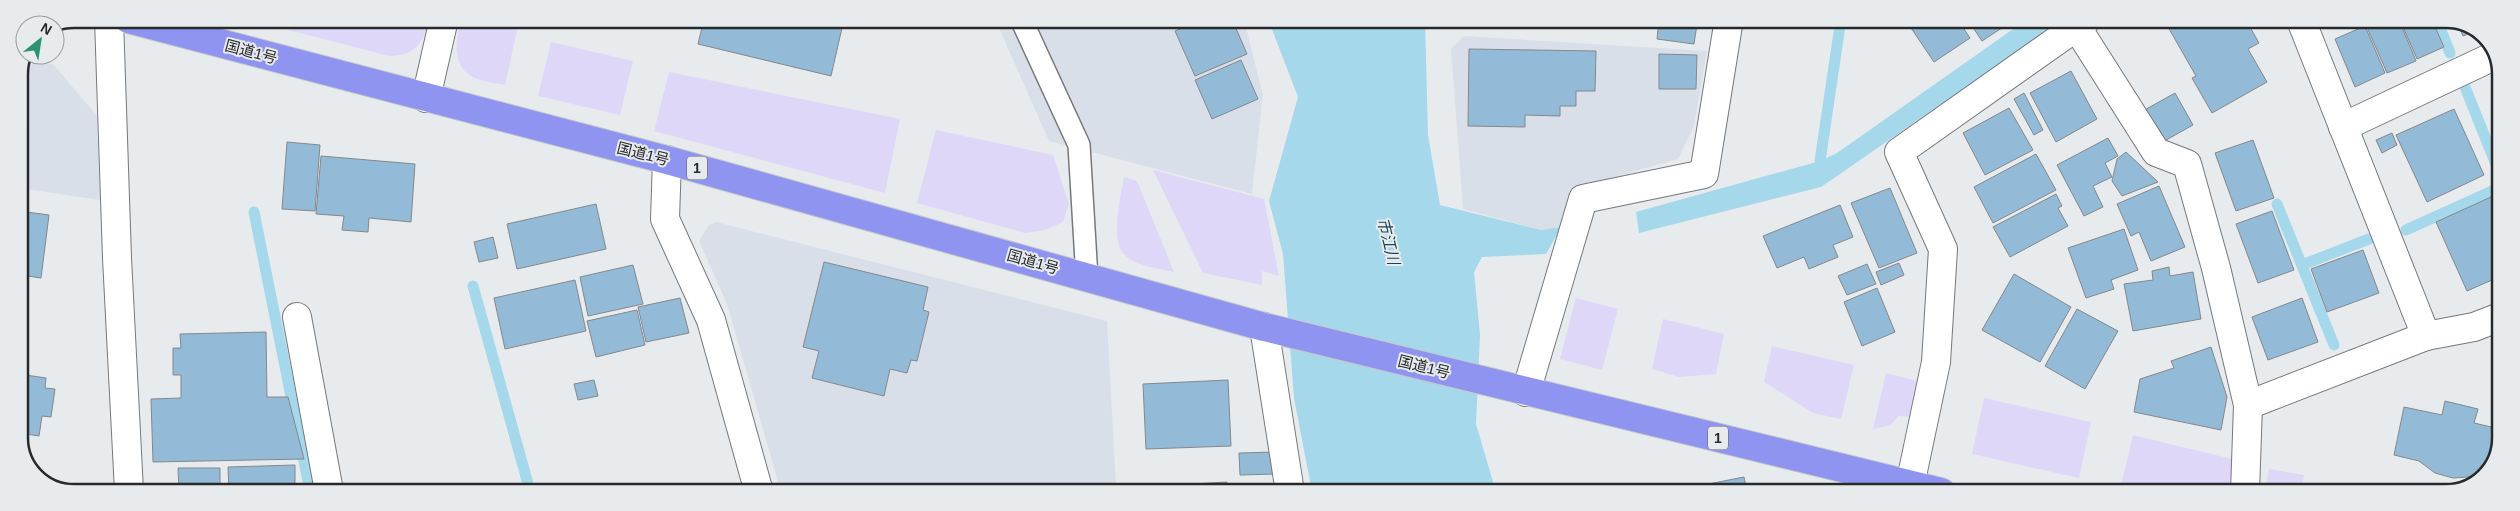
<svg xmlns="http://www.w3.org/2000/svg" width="2520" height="511" viewBox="0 0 2520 511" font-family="Helvetica,'Noto Sans JP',sans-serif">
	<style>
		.built { fill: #d9dfe9 }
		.green { fill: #ded7f8 }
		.water { fill: #a5d8ea }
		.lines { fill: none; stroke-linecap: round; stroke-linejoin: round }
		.stream { stroke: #a5d8ea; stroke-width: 11 }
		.building { fill: #93bad6; stroke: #85888a }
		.service-casing { stroke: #76787b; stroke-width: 24 }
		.minor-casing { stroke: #76787b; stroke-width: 30 }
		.trunk-casing { stroke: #c7c7c8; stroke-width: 30 }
		.service { stroke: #fff; stroke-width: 21 }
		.minor { stroke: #fff; stroke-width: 28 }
		.trunk { stroke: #8e94f0; stroke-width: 28 }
		.labels { text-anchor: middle; stroke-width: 4; stroke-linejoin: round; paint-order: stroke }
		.shield { fill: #e8ebee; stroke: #626365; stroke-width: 1 }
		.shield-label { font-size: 14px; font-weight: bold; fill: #28292a }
		.street-label { font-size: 15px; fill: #28292a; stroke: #e8ebee }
		.water-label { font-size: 16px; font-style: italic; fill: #194452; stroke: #e8ebee }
		.rim { fill: none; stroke: #28292a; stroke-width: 2.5 }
	</style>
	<rect width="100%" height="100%" fill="#e8ebee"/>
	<g class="built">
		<path d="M995,19H1244L1263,95L1252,194L1049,141Z"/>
		<path d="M1464,36L1707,51L1694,126L1678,159L1570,190L1561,227L1541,230L1463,209L1451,49Z"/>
		<path d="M26,56L54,65L97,116L100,200L19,188V73Z"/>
		<path d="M716,222L1107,321L1116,485L1024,492H781L727,304L699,241L709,225Z"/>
	</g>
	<g class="green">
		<path d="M246,19H429C424,42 415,56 389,56Z"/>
		<path d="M461,19L517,30L505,85C496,83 484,82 475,78C450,67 456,39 461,19Z"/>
		<path d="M551,42L633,61L620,115L538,96Z"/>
		<path d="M669,72L900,119L885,193L654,131Z"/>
		<path d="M936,130L1053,155L1069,204L1063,222L1045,230L1025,233L917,203Z"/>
		<path d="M1153,170L1264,199L1279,276L1262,271V285L1203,273Z"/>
		<path d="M1124,177L1137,181L1174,272C1159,268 1138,267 1126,256C1109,243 1121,195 1124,177Z"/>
		<path d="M1576,298L1618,309L1602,370L1560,359Z"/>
		<path d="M1663,319L1724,334L1716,374L1679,377L1652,369Z"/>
		<path d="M1772,346L1854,365L1841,419L1813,413L1764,382Z"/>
		<path d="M1886,373L1922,382L1914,417L1898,416L1891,425L1873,429Z"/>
		<path d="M1984,398L2091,422L2079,478L1972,454Z"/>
		<path d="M2133,435L2236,460L2227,492L2217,489L2215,492H2148L2121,486Z"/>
		<path d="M2269,469L2304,475L2301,492H2265Z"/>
		<path d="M2339,485L2367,492H2337Z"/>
	</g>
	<g class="water">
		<path d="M1268,19H1425L1428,135L1440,205L1541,230L1561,227L1546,254L1482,257L1474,272L1480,335L1476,424L1496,492H1312L1294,398L1283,254L1269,201L1298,97Z"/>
		<path d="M2026,20H2063L1821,187L1639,233L1636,212L1820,161L1837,153Z"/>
	</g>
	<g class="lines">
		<g class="stream">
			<path d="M2437,20L2450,53"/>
			<path d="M2465,87L2501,177"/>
			<path d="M1820,161L1841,19"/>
			<path d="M2277,204L2334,345"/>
			<path d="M254,212L310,491"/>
			<path d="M2406,230L2501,187"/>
			<path d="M2302,265L2369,239"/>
			<path d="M473,286L530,491"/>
		</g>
	</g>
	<g class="building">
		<path d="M704,19H844L831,76L698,44Z"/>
		<path d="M1203,19H1232L1247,54L1195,76L1175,31Z"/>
		<path d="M1659,20L1697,24L1694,44L1657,39Z"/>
		<path d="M1898,20H1958L1970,38L1934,62L1907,22L1902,25Z"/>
		<path d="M1968,20H2014L1982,41Z"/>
		<path d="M2164,20H2246L2259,43L2248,49L2267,82L2212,113L2192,78L2196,76Z"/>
		<path d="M2378,20H2399L2416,61L2387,73L2366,25Z"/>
		<path d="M2400,20H2432L2444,47L2417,59Z"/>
		<path d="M2456,20H2457L2476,31L2463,36Z"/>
		<path d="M2365,26L2385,73L2355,87L2335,39Z"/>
		<path d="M1469,49L1596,51L1595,91H1576V106H1560V116L1525,115V127L1468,126Z"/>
		<path d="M1659,54L1697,55L1696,89H1659Z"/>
		<path d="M1241,60L1258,99L1212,119L1195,80Z"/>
		<path d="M2071,71L2097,119L2056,142L2030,93Z"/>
		<path d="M2024,93L2043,130L2034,135L2014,99Z"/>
		<path d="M2175,93L2193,125L2159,144L2141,112Z"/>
		<path d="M2009,108L2033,150L1985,175L1963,133Z"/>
		<path d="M2454,109L2484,175L2427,202L2396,135Z"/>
		<path d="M2392,133L2397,145L2382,153L2376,140Z"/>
		<path d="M2108,138L2118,156L2105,163L2112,177L2093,186L2103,207L2084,216L2057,165Z"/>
		<path d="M2253,140L2274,198L2236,211L2215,153Z"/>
		<path d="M287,142L320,145L315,211L282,209Z"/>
		<path d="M2126,152L2158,182L2122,196L2112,181L2117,159Z"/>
		<path d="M2036,154L2056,190L1993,223L1974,187Z"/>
		<path d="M321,156L415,164L411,222L369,218L368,232L342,230L344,216L316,214Z"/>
		<path d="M2159,186L2185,247L2151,261L2139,232L2131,236L2117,204Z"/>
		<path d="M1890,188L1917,253L1879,268L1851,203Z"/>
		<path d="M2056,194L2062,206L2058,208L2068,226L2010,257L1993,227Z"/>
		<path d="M2491,197L2501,217V276L2467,291L2436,222Z"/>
		<path d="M596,204L606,249L517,269L507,224Z"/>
		<path d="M1840,205L1853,237L1833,245L1838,257L1809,269L1804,257L1777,268L1763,236Z"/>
		<path d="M19,211L49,215L41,278L21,275L19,281Z"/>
		<path d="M2272,211L2294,270L2258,283L2236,224Z"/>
		<path d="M2124,229L2138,270L2111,280L2114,289L2086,298L2068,248Z"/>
		<path d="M493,237L498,258L479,262L474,242Z"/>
		<path d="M2363,250L2379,293L2327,312L2311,269Z"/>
		<path d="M824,262L928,287L923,310L929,312L917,361L911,360L907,373L890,369L884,396L812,378L819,351L803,347Z"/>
		<path d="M1899,263L1904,275L1881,285L1876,272Z"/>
		<path d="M1867,264L1876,284L1847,295L1838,276Z"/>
		<path d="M633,265L643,304L588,316L580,277Z"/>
		<path d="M2169,267L2170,276L2193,272L2201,319L2133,331L2124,284L2153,280L2152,271Z"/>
		<path d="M2014,274L2071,307L2040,362L1982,330Z"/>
		<path d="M575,280L586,331L505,349L494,298Z"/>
		<path d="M1877,288L1895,332L1862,346L1844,302Z"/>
		<path d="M680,298L689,333L646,342L638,307Z"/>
		<path d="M2302,298L2318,342L2268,360L2252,317Z"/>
		<path d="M2077,309L2118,331L2085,389L2045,366Z"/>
		<path d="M637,310L645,345L596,357L587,321Z"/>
		<path d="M266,332L267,397H288L304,459L153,462L151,399L181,398V375H173V348H181L180,334Z"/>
		<path d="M2211,347L2227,397L2221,430L2134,412L2140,379L2174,368L2171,361Z"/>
		<path d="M19,374L46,378L45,388L55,389L51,417L42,416L39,436L19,433Z"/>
		<path d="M594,380L598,396L578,400L574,384Z"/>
		<path d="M1228,380L1231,446L1146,449L1143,384Z"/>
		<path d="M2445,401L2478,409L2474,423L2500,429V448L2484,476L2453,478L2435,473L2419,461L2394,455L2404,407L2442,415Z"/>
		<path d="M1275,452L1276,474L1240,475L1239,453Z"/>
		<path d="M295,465V491H229L228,467Z"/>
		<path d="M178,468H220V491H179Z"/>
		<path d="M1744,477L1746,486L1770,492H1668Z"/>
		<path d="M1227,482V492H1194L1193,484Z"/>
		<path d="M1131,488L1132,492H1084V490Z"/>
	</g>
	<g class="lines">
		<g class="service-casing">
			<path id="service" d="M1021,19L1079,145L1087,278"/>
		</g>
		<g class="minor-casing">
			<g id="minor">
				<path d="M109,19L117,258L129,491"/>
				<path d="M2301,20L2426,336"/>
				<path d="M2076,26L2156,152L2187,164L2216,268L2248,405"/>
				<path d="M426,98L444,19"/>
				<path d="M2343,127L2496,55"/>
				<path d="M667,160L665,219L711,320L759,492"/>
				<path d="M297,317L329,491"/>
				<path d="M1264,327L1290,492"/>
				<path d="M1526,392L1583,199L1704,174L1729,19"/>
				<path d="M1906,492L1910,485L1936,362L1943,249L1899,152L2086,20"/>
				<path d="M2245,492L2248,405L2426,336L2474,327L2500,317"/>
			</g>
		</g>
		<g class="trunk-casing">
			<path id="trunk" d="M128,19L667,160L1264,327L1941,492"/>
		</g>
		<use href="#service" class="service"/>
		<use href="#minor" class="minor"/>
		<use href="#trunk" class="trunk"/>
	</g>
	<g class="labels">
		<g class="shield">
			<rect x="687" y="156.5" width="20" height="23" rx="4"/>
			<rect x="1708" y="426.5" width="20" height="23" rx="4"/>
		</g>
		<g class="shield-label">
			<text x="697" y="173">1</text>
			<text x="1718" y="443">1</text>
		</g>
		<g class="street-label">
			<text transform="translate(251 52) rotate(15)" y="5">国道1号</text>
			<text transform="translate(643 154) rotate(14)" y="5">国道1号</text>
			<text transform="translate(1033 262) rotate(16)" y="5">国道1号</text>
			<text transform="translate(1424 367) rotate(14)" y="5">国道1号</text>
		</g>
		<g class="water-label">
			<text transform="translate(1389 241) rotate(76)" y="6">市江川</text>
		</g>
	</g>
	<path d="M0 0H2520V511H0ZM74 28H2446A46 46 0 0 1 2492 74V438A46 46 0 0 1 2446 484H74A46 46 0 0 1 28 438V74A46 46 0 0 1 74 28Z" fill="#e8ebee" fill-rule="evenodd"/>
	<path class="rim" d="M74 28H2446A46 46 0 0 1 2492 74V438A46 46 0 0 1 2446 484H74A46 46 0 0 1 28 438V74A46 46 0 0 1 74 28Z"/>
	<g transform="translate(40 40) rotate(30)"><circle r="24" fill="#e8ebee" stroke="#9b9da0"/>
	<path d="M0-4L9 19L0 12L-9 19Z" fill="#2a9472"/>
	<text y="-8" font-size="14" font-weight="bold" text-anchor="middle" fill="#28292a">N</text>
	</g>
</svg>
